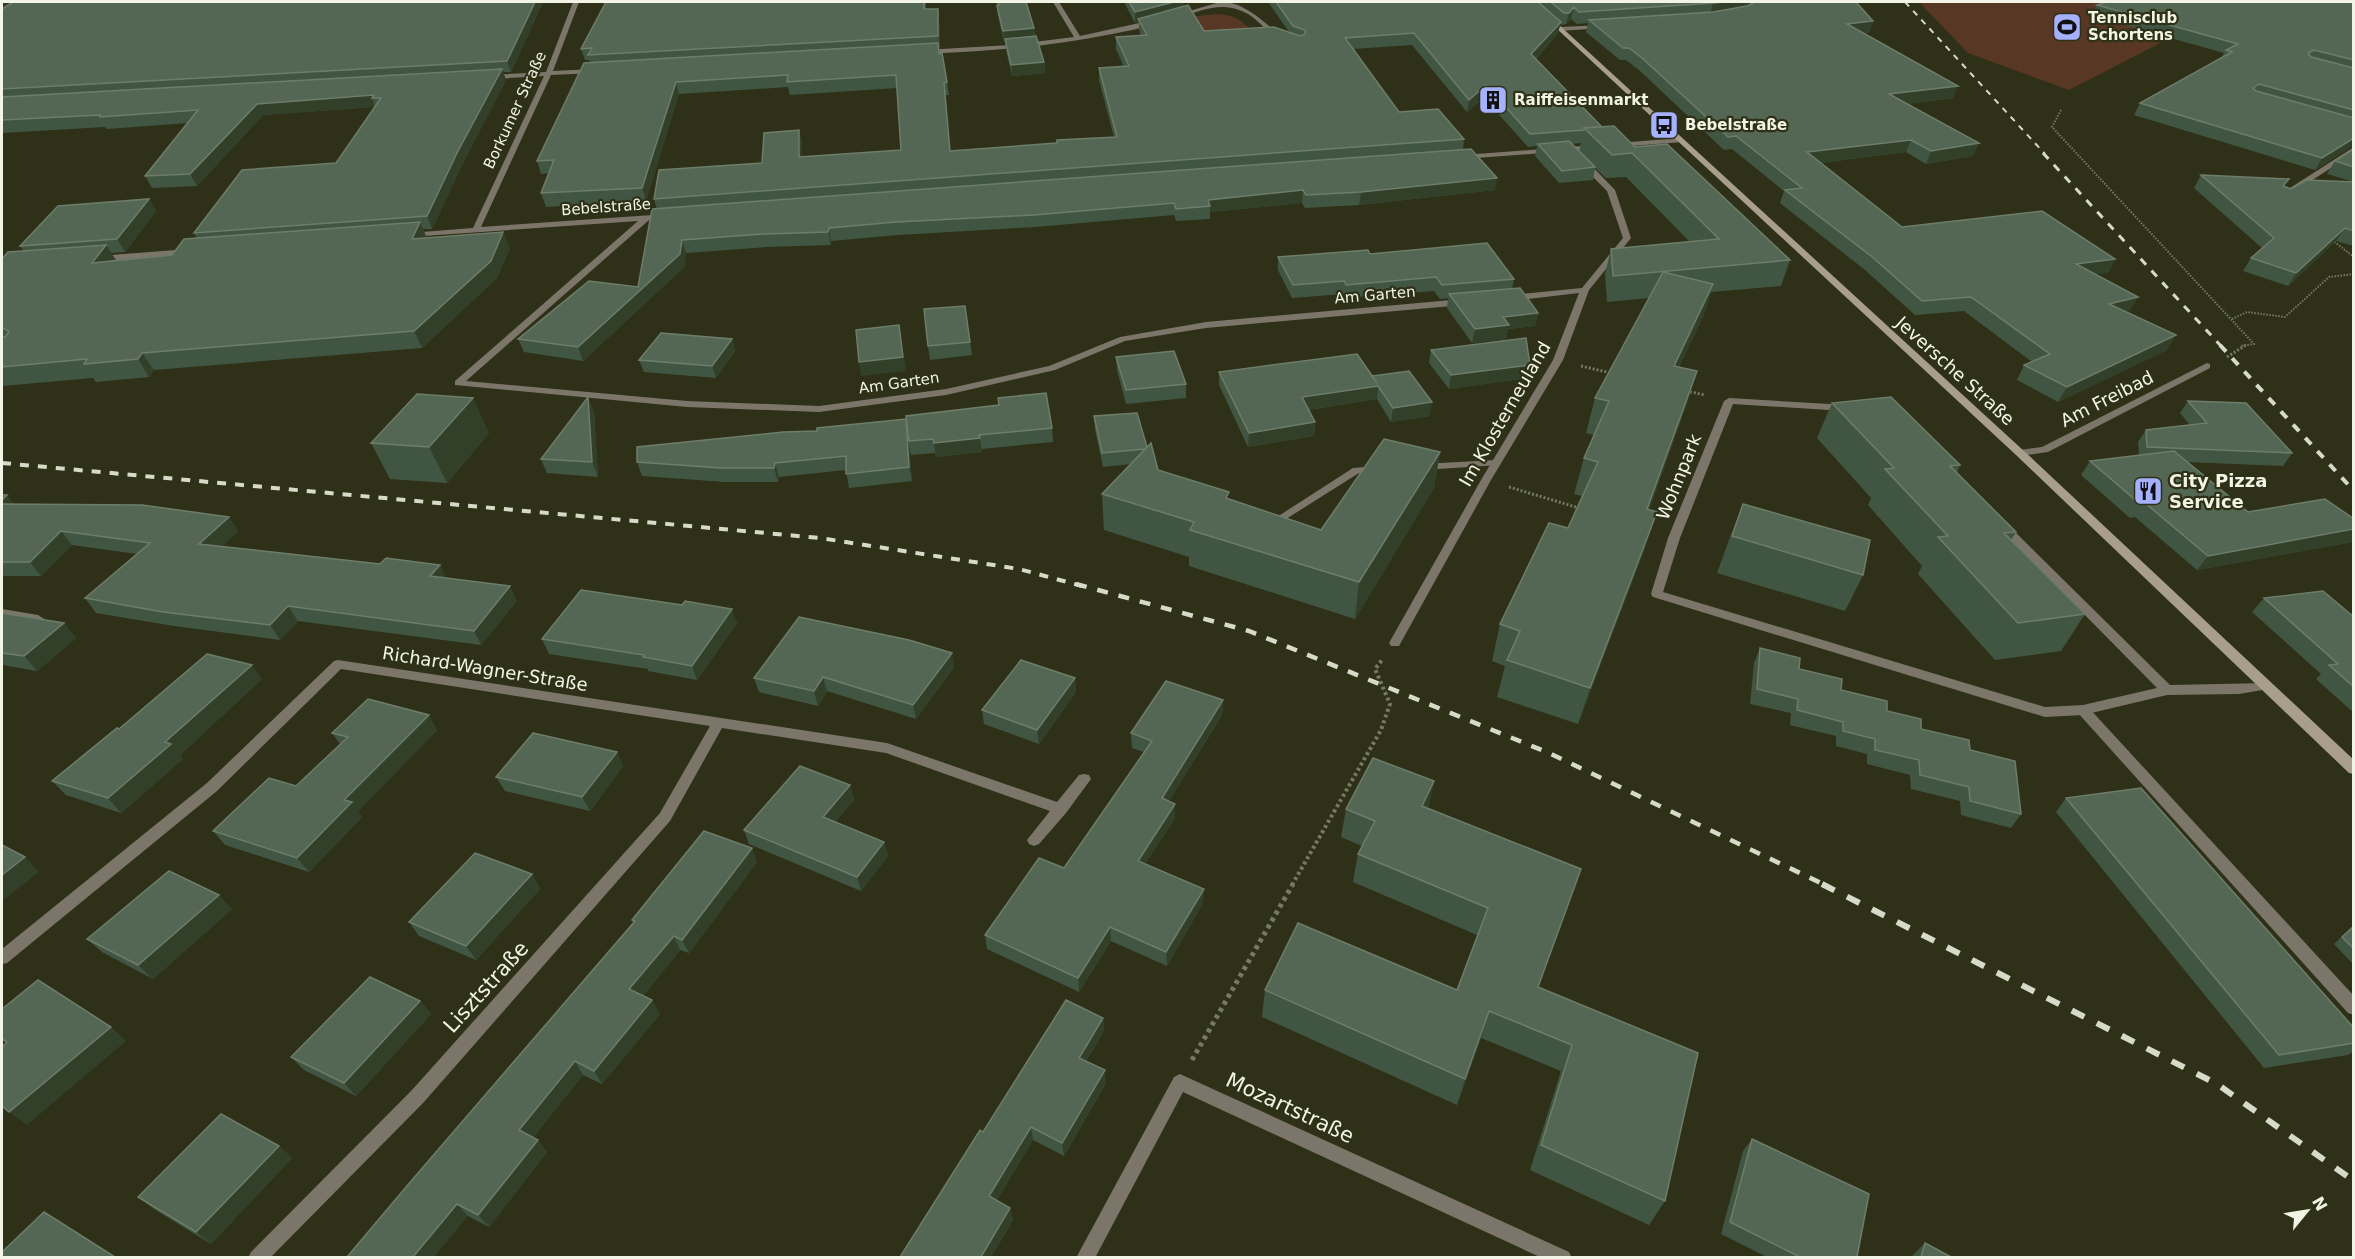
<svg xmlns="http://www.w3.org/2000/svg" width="2355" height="1259" viewBox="0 0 2355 1259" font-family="'DejaVu Sans',sans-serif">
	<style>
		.green { fill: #583724 }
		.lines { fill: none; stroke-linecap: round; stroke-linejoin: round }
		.path-far3 { stroke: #767963; stroke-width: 2; stroke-dasharray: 1.5 1.5; stroke-linecap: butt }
		.path-far2 { stroke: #767963; stroke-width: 3; stroke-dasharray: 2 2; stroke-linecap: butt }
		.path-far1 { stroke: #767963; stroke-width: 4; stroke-dasharray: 3 3; stroke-linecap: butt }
		.path { stroke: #767963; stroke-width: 5; stroke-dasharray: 4 4; stroke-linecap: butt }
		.lane { fill: #7c766a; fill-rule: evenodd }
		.street { fill: #7c766a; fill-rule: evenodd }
		.secondary { fill: #a89e8b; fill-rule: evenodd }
		.rail-far4 { stroke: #d7dac9; stroke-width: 2; stroke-dasharray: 6 6; stroke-linecap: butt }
		.rail-far3 { stroke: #d7dac9; stroke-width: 3; stroke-dasharray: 8 8; stroke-linecap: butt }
		.rail-far2 { stroke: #d7dac9; stroke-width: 4; stroke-dasharray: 9 9; stroke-linecap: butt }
		.rail-far1 { stroke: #d7dac9; stroke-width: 4.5; stroke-dasharray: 11 11; stroke-linecap: butt }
		.rail { stroke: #d7dac9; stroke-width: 6; stroke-dasharray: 14 14; stroke-linecap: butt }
		.wall { fill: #415642; fill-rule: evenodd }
		.shaded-wall { fill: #32402a }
		.building { fill: #546754; stroke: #6d7d6a; stroke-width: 1.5 }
		.labels { text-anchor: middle; stroke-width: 4.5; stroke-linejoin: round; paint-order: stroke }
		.far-poi-label { font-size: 15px; font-weight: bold; fill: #f2f5e5; stroke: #2e3117; text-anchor: start }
		.far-street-label { font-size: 15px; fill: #f2f5e5; stroke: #2e3117 }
		.street-label { font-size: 18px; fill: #f2f5e5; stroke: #2e3117 }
		.poi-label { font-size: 18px; font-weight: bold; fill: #f2f5e5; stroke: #2e3117; text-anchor: start }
		.near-street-label { font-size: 21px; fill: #f2f5e5; stroke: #2e3117 }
	</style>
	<rect width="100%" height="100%" fill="#2e3117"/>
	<g class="green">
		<path d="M1919,2H2240L2069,90L1968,53Z"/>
		<path d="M1216,14C1235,15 1245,21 1256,37L1146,30L1198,16Z"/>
	</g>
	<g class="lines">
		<g class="path-far3">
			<path d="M2061,110L2052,127L2254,344L2241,346"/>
			<path d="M2332,240L2354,257"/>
			<path d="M2232,319L2247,312L2285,317L2329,277L2354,274"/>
		</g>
		<g class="path-far2">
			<path d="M2227,357L2246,345"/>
			<path d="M1581,366L1611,373"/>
			<path d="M1686,391L1705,395"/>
			<path d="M1509,487L1579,508"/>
		</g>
		<path class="path-far1" d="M1292,885L1381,730L1390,704L1375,669L1382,660"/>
		<path class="path" d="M1192,1060L1293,884"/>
		<g class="lane">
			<path d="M1496,460L1501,463L1500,465L1422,470L1417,467L1422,464Z"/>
			<path d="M1378,466L1383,469L1382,471L1359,473L1286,519H1278L1277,517L1353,468Z"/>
			<path d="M2083,705L2088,707L2354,996V1015L2348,1013L2078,713L2077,710L2078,707Z"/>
		</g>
		<g class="street">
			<path d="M573,2H579L553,71L595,69L598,71L595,73L551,75L481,227L667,214L671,216L667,218L649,220L466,381L687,401L819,406L946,389L1049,366L1120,337L1206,322L1463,299L1467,302L1463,305L1206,328L1125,341L1055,370L946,395L819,412L687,407L455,385V381L638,221L409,237L405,235L409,233L473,228L544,76L490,79L487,77L490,75L546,72Z"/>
			<path d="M1053,2H1059L1080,36L1153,20L1156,22C1144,29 1126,31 1112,34C1050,47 987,51 924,54L921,52L924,50L1011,45L1074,37Z"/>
			<path d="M1220,2C1244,1 1265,23 1282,37L1277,38C1266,31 1258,20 1248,14C1222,0 1205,10 1179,17L1176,15Z"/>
			<path d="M1604,25L1602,28L1560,31L1557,29L1560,27Z"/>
			<path d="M1680,138L1684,140L1683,142L1618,147L1614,145L1618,143Z"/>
			<path d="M1595,145H1598V149L1463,159L1459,157L1463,155Z"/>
			<path d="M2354,147V153L2297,190L2290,188Z"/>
			<path d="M1580,160H1586L1615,190L1631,238L1589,290L1563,360L1491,480L1399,646H1391L1389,643L1481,480L1553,360L1579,293L1510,301L1506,298L1510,295L1582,288L1623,238L1607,191L1580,164Z"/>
			<path d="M189,249L193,252L192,254L98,262L94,259L98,256Z"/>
			<path d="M2207,363L2210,364V368L2048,452L2020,456L2015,453L2020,450L2042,447Z"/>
			<path d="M1729,398L1829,404L1845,403L1850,406L1845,409L1829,410L1733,404L1680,538L1663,592L2045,707L2083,705L2157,688L1999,528L1997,526L1999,524H2007L2170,685L2268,683L2270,686L2268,689L2239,694L2167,695L2083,715L2045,717L1653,597L1651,594L1668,538L1724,401Z"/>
			<path d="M2,609L38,615L44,619L38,623L2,617Z"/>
			<path d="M338,660L887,743L1057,802L1079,775L1084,774L1089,775L1091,779L1066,813L1039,844L1034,846L1029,844L1027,840L1050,811L886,753L722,728L670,821L424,1102L270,1258H248L251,1252L412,1090L660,813L710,726L341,669L217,791L7,963L2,964V949L207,783L334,661Z"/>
			<path d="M1180,1074L1569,1252L1572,1258H1542L1183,1092L1095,1258H1076L1174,1077Z"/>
		</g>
		<path class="secondary" d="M1528,2H1534L2024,451L2354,760V774L2349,773L2016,455Z"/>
		<path class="rail-far4" d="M1905,2L2045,154"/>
		<path class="rail-far3" d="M2043,153L2221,346"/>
		<g class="rail-far2">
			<path d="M2220,345L2354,491"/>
			<path d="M2,463L820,538L1019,569L1082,586"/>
		</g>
		<path class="rail-far1" d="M1076,584L1249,631L1549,753L1825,885"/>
		<path class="rail" d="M1822,884L2217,1084L2354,1181"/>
	</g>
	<g class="wall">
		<path d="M2,2H543L511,72H503L506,80L462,165L432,229H423L427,238L510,248L497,278L422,348L154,370L149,377L96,382L93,378L2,386V259L24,251L20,246L149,199L156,211L125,252L111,253L116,260L172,255L197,238L194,233L336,163L374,107L263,115L197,186L152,188L145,176L188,123L107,129L105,127L2,133Z"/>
		<path d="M604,2H926V9H938L939,19L940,47H939L940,54L947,82L949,95H945L950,151L1057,143V140L1114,137L1099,80V68L1124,67L1116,49V37L1141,35L1139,30V22L1135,23L1124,2H1184V6L1204,31L1289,32L1268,2H1751L1744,6L1873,21L1869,33H1863L1953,98L1907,104L1973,156L1926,164L1906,152L1820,163L1902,227L2115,259L2108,273L2096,274L2138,297L2129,311L2126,312L2167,350L2058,402L2017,380L2024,365L2032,362L1964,311L1915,315L1865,270L1780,203L1784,191L1732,149L1724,150L1639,70L1626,60H1620L1586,32L1588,23L1577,24L1571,19L1566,24L1562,25L1560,23L1558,33L1536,59L1602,127L1635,147L1790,260L1781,286L1711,292L1703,317L1679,367L1697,371L1686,406L1649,510L1645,548L1578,724L1497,697L1505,666L1492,661L1500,624L1568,528L1582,496L1574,494L1584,458L1594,435L1586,433L1595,398L1649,298L1607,302L1605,274L1611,249L1689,241L1626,177L1606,178L1595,168L1593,180L1559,183L1535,156L1537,146L1528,147L1484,98L1467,112L1412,45L1353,49L1399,112L1464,139L1463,149L1495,190L1359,205L1305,208L1302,203L1210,212V219L1176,221L1174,215L1035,227L898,235L831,241V245L766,247L686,253L684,267L583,361L524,352L518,339L638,287L657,209L654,199L762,163L799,130L802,143V157L901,150L897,88L790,95L788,87L679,94L646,201L546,207L541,193L549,173L541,174L537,161L590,63L589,60H585L581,49L605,3ZM1581,143L1579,152L1571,144Z"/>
		<path d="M996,2H1026L1034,28L1035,36L1044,62L1045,73L1012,76L1006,50L1005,42H1004L998,16Z"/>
		<path d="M2354,2V145L2315,170L2134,115L2140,103L2222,57L2224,53L2092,16L2097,5Z"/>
		<path d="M2354,149V182L2327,174L2335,161Z"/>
		<path d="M2201,175L2285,186L2291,189L2354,182V246L2336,241L2288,286L2243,271L2251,258L2262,248L2194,188Z"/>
		<path d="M1370,254L1514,279L1512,289L1538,313L1535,326L1508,329L1506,339L1472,343L1447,308L1448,298L1440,299L1434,291L1345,298L1343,294L1292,298L1278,270V257Z"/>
		<path d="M965,306L972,355L930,360L928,346Z"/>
		<path d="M732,339L735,351L716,378L644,372L639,360Z"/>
		<path d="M1431,350L1530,365L1527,378L1449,389L1429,363Z"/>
		<path d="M1116,357L1186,384V398L1126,404L1117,370Z"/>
		<path d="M1219,372L1372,377L1430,416L1391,422L1377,399L1309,410L1315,422L1314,436L1248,447L1219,385Z"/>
		<path d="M2188,401L2292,453L2283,466L2187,462L2248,512L2353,542L2197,570L2135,517L2130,518L2081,475L2090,461L2139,455L2138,442L2146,430L2190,425L2180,413Z"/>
		<path d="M1832,403L1960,465L1957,473L2016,532L2011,540L2085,614L2061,651L1995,660L1918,574L1922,566L1868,505L1871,498L1817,438Z"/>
		<path d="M594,411L598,477L547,473L541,459Z"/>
		<path d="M1094,416L1147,447L1158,470L1229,499L1321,530L1440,452L1434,488L1355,619L1189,566V557L1104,530L1102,494L1131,464L1103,467L1095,430Z"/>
		<path d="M1052,428L1053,442L981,449L982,452L936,457L935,453L911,455L909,446L912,481L849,488L846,470L779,477L778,482H725L642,476L637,462Z"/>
		<path d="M489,433L447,483L390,479L371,443Z"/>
		<path d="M2,495L14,504L229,517L238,532L221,546L380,564L440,565L446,578L517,601L481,645L298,621L280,640L174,626L96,613L85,598L137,554L72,545L41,576H2Z"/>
		<path d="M1743,504L1863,575L1845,611L1717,573L1729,540Z"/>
		<path d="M2264,598L2354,617V713L2316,679L2321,674L2252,612Z"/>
		<path d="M682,605L737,623L697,680L648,671V669L549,654L542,639Z"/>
		<path d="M2,613L64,623L76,638L37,671L3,665L2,666Z"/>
		<path d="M1760,648L1841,690L1887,711L1921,729L1970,750L2021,814L2011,828L1961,815L1960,801L1911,789L1910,775L1867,764V754L1836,746V736L1790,725L1791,713L1750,704L1754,663Z"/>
		<path d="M954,667L916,719L827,691L818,706L759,692L754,678Z"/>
		<path d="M1075,678L1076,692L1039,744L984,724L982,710Z"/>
		<path d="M262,679L180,755L183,759L121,813L66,795L52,781L119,729Z"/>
		<path d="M1223,700L1222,715L1169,801L1175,818L1145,864L1203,903L1167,966L1111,941L1079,992L987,949L985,935L1064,868L1144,752L1132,748L1131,733Z"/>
		<path d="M437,730L358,811L362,817L309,872L225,845L213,831L296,786L340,744L332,733Z"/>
		<path d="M617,752L623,766L590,811L505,791L496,777Z"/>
		<path d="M1434,781L1428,809L1538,987L1665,1201L1649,1225L1530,1170L1561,1071L1481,1038L1457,1105L1262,1017L1265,990H1457L1477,935L1353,882L1358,854L1362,846L1341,837L1346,809Z"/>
		<path d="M850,785L854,800L835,822L884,842L888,856L861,891L749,844L744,830Z"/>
		<path d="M2066,798L2354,1028V1051L2348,1055L2264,1068L2056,812Z"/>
		<path d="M757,862L689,953L680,950L643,996L660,1014L602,1084L583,1075L533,1137L547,1152L489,1227L468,1216L347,1257L633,923L632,920Z"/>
		<path d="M532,874L540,889L476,960L419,936L409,922Z"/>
		<path d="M232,909L153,979L102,952L87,939Z"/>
		<path d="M2354,925V965L2334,944Z"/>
		<path d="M420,1001L431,1014L356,1096L304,1070L291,1057Z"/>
		<path d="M1103,1018L1104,1031L1086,1061L1106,1083L1064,1156L1033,1140L997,1200L1010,1208L1013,1220L991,1257L983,1132Z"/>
		<path d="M1752,1139L1857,1257H1767L1721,1234L1743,1151Z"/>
		<path d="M279,1146L292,1158L211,1244L154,1209L138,1197Z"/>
		<path d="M1925,1243L1951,1257H1912L1913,1255Z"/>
	</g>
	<g class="shaded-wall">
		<path d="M2,2H11L14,6L2,15Z"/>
		<path d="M535,2H543L511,72L507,61Z"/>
		<path d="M1174,2H1184V9L1138,19L1139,22L1135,23V12Z"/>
		<path d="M1724,2H1751L1738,10L1710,15L1713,3Z"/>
		<path d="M1574,7L1571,19L1566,24L1569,13Z"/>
		<path d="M938,9L939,19L940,47L938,36Z"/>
		<path d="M1873,21L1869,33L1843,36L1847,24Z"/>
		<path d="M1561,22L1558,33L1529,66L1531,54Z"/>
		<path d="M1034,28L1035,39L1004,42L1003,31Z"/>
		<path d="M1044,62L1045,73L1012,76L1011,65Z"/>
		<path d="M502,69L506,80L462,165L432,229L427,216L457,153Z"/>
		<path d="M676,82L679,94L646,201L642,188Z"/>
		<path d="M1486,85L1484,98L1467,112L1469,100Z"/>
		<path d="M1958,86L1953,98L1885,107L1889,94Z"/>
		<path d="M374,95L372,98L375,107L263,115L197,186L190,174L257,104Z"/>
		<path d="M799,130L802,143V170L799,157Z"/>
		<path d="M2354,138V145L2315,170L2322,158Z"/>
		<path d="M1911,140L1906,152L1802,165L1807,152Z"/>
		<path d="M1979,143L1973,156L1926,164L1931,151Z"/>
		<path d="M1497,178L1495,190L1359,205L1361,192Z"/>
		<path d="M1303,190L1302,203L1210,212V206L1208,200Z"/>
		<path d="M149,199L156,211L125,252L117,239Z"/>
		<path d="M420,222L427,239H412Z"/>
		<path d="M829,228L831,241V245L828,232Z"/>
		<path d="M2345,228L2336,241L2288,286L2296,273Z"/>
		<path d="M503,232L510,248L497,278L422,348L414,331Z"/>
		<path d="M682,240L686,253L684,267L583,361L578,347L680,254Z"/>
		<path d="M106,245L117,262L92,263Z"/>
		<path d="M2115,259L2108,273L2069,278L2076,264Z"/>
		<path d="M1713,284L1703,317L1663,401L1674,366Z"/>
		<path d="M2138,297L2129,311L2101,319L2109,304Z"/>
		<path d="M1538,313L1535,326L1508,329L1506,339L1472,343L1475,329L1503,317Z"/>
		<path d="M899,325L906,371L861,376L859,362Z"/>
		<path d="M2176,335L2167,350L2058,402L2067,387Z"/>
		<path d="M732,339L735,351L716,378L712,366Z"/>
		<path d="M142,353L154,370L149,377L138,359Z"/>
		<path d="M1530,365L1527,378L1449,389L1451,375Z"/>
		<path d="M1697,371L1686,406L1636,545L1647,509Z"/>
		<path d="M1378,386L1377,399L1301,411L1302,397Z"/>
		<path d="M588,397L594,411L598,477L592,462Z"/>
		<path d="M473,398L489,433L447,483L429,447Z"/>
		<path d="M1432,402L1430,416L1391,422L1393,408Z"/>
		<path d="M906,419L909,446L912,481L909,467Z"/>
		<path d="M1315,422L1314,436L1248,447L1249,433Z"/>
		<path d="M980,438L982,452L936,457L934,443Z"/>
		<path d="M1440,452L1434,488L1355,619L1359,582Z"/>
		<path d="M775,463L779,477L778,482L774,468Z"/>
		<path d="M7,495L18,509H2V500Z"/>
		<path d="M1657,512L1645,548L1578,724L1590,688Z"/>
		<path d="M229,517L238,532L208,558L199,544Z"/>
		<path d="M2354,529L2353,542L2197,570L2208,556Z"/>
		<path d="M61,531L72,545L41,576L30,562Z"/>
		<path d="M440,565L447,579L430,576Z"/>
		<path d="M510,586L517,601L481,645L474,631Z"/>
		<path d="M288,606L298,621L280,640L270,625Z"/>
		<path d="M732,609L737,623L697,680L692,666Z"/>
		<path d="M64,623L76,638L37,671L24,656Z"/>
		<path d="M952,653L954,667L916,719L913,705Z"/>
		<path d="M252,665L262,679L180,755L183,759L121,813L108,798L165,742Z"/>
		<path d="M823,677L827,691L818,706L814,691Z"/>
		<path d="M1075,678L1076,692L1039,744L1037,730Z"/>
		<path d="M1223,700L1222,715L1162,812V798Z"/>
		<path d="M429,715L437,730L358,811L362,817L309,872L297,858L344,800Z"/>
		<path d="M617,752L623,766L590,811L582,797Z"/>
		<path d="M1434,781L1428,810L1422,806Z"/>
		<path d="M850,785L854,800L828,831L823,817Z"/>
		<path d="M1175,804V818L1138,875V861Z"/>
		<path d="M884,842L888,856L861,891L857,877Z"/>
		<path d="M752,848L757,862L689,953L682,940Z"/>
		<path d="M25,857L39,872L2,901V875Z"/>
		<path d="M532,874L540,889L476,960L466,946Z"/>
		<path d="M1204,889L1203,903L1167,966L1166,952Z"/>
		<path d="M219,895L232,909L153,979L138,965Z"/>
		<path d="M1110,927L1111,941L1079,992L1078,978Z"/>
		<path d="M674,936L680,950L637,1003L629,989Z"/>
		<path d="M652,1000L660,1014L602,1084L594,1071Z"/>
		<path d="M420,1001L431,1014L356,1096L344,1083Z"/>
		<path d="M1489,1011L1481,1038L1457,1105L1465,1079Z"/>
		<path d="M1103,1018L1104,1031L1080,1071L1079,1058Z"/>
		<path d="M111,1027L126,1041L27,1125L9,1112Z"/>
		<path d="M575,1061L583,1075L529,1143L519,1130Z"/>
		<path d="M1105,1070L1106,1083L1064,1156L1062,1143Z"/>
		<path d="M1031,1127L1033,1140L992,1208L989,1196Z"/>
		<path d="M538,1140L547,1152L489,1227L478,1215Z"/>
		<path d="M279,1146L292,1158L211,1244L196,1232Z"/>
		<path d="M457,1204L468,1216L434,1257H413Z"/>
		<path d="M1010,1208L1013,1220L991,1257H981Z"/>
	</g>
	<g class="building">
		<path d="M13,2H535L507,61L2,89V9Z"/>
		<path d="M606,2H924V9H938V36L588,55L592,48L581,49Z"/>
		<path d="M998,2H1026L1034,28L1003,31L997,6L999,5Z"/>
		<path d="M1129,2H1174L1135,12Z"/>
		<path d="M1276,2H1538L1561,22L1531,54L1602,127L1584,128V130L1530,134L1486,85L1469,100L1414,33L1345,38L1399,112L1438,109L1464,139L654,199L659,170L762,163L764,133L799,130V157L901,150L896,75L787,82L788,75L676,82L642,188L541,193L554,160L537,161L584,63L938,43L939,54L942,53L947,82L944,83L950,151L1057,143V140L1117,137L1099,68L1129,66L1116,37L1147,35L1138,19L1188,5L1204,31L1274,27L1300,36L1305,34V30L1293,26Z"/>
		<path d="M1551,2H1724L1713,3L1579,12L1574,7L1569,13H1564Z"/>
		<path d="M1755,2H1856L1873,21L1847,24L1958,86L1889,94L1979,143L1931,151L1911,140L1807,152L1902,227L2042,211L2115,259L2076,264L2138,297L2109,304L2176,335L2067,387L2024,365L2050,354L1971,297L1922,301L1871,256L1785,190L1802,188L1736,136L1728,137L1642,58L1629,48H1623L1589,20L1713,12L1747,6Z"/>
		<path d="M2107,2H2354V60L2314,50L2308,53L2311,57L2354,68V110L2259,84L2253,88L2256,91L2354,118V138L2322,158L2140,103L2232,52L2226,50L2238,44L2097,5Z"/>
		<path d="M1036,36L1044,62L1011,65L1005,39Z"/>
		<path d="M502,69L457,153L427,216L194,233L242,170L336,163L381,98H372L374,95L257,104L190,174L145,176L198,110L100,117V115L2,120V97Z"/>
		<path d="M1614,126L1635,147L1667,144L1790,260L1613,276L1611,249L1719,239L1632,153L1612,155L1584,128Z"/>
		<path d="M1569,141L1595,167L1562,171L1538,144Z"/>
		<path d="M1471,149L1497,178L1361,192L1306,195L1303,190L1208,200L1210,206L1176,209L1174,203L1034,215L896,222L829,228L828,232L763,234L682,240L680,254L578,347L518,339L589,281L638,287L652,209Z"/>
		<path d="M2354,149V167L2335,161Z"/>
		<path d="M2201,175L2289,179L2283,186L2291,189L2307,180L2354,182V231L2345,228L2296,273L2251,258L2274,238Z"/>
		<path d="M149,199L117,239L20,246L58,206Z"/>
		<path d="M420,222L412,239L503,232L491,261L414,331L142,353L138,359L84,364L87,359L2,367V337H5L9,332L2,327V259L8,252L106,245L92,263L172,255L184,239Z"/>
		<path d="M1487,243L1514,279L1442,285L1436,277L1346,285L1344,281L1293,285L1278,257L1368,250L1370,254Z"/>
		<path d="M1663,272L1713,284L1674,366L1697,371L1647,509L1657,512L1590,688L1507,660L1520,631L1500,624L1549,523L1568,528L1598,462L1584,458L1609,401L1595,398Z"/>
		<path d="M1520,288L1538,313L1503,317L1509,325L1475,329L1449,294Z"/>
		<path d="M965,306L970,342L928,346L924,309Z"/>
		<path d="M899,325L903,357L859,362L856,330Z"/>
		<path d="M661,333L732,339L712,366L639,360Z"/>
		<path d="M1526,338L1530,365L1451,375L1431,350Z"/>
		<path d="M1174,351L1186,384L1126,390L1116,357Z"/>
		<path d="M1357,354L1377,383L1372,376L1409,371L1432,402L1393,408L1378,386L1302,397L1315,422L1249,433L1219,372Z"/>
		<path d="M1046,393L1052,428L979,435L980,438L934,443L933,439L909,441L906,416L999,405L998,398Z"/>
		<path d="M417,394L473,398L429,447L371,443Z"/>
		<path d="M588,397L592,462L541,459Z"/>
		<path d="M1891,397L1960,465L1950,466L2016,532L2004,533L2085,614L2018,623L1938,537L1948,536L1885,469L1894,468L1832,403Z"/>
		<path d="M2188,401L2246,403L2292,453L2147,447L2146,430L2207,423Z"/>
		<path d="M1137,413L1147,447L1145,449L1102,453L1094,416Z"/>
		<path d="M906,419L909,467L846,474V456L775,463L774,468H721L637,462V447L783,432L817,431V428Z"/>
		<path d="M1384,439L1440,452L1359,582L1190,530L1194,522L1102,494L1151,443L1158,470L1229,492L1226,498L1321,530Z"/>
		<path d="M2174,451L2248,512L2325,499L2354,519V529L2208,556L2145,503H2139L2090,461Z"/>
		<path d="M2,495H7L2,500Z"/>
		<path d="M2,504L142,505L229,517L199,544L380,564L386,558L440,565L430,576L510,586L474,631L288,606L270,625L163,612L85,598L150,543L61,531L30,562H2Z"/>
		<path d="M1743,504L1870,540L1863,575L1732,536Z"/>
		<path d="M581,590L682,605L685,601L732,609L692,666L643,657L644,655L542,639Z"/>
		<path d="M2323,591L2354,617V687L2329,665L2338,664L2264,598Z"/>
		<path d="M2,613L64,623L24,656L2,653Z"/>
		<path d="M799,617L909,640L952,653L913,705L823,677L814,691L754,678Z"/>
		<path d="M1760,648L1800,658L1799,669L1842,679L1841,690L1887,701V711L1921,719V729L1969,740L1970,750L2015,761L2021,814L1970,801L1969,787L1920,775L1919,760L1875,750V739L1843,731V722L1797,710L1798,699L1757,689Z"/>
		<path d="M207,654L252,665L165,742L171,744L108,798L52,781L117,728L119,729Z"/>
		<path d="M1021,660L1075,678L1037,730L982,710Z"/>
		<path d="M1166,681L1223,700L1162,798L1175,804L1138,861L1204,889L1166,952L1110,927L1078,978L985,935L1039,858L1064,868L1152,741L1131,733Z"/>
		<path d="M368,699L429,715L344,800L352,802L297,858L213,831L269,778L296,786L348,737L332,733Z"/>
		<path d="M533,733L617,752L582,797L496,777Z"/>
		<path d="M1373,758L1434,781L1422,806L1581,869L1538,987L1698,1053L1665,1201L1541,1145L1572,1045L1489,1011L1465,1079L1265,990L1298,923L1457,990L1488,908L1358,854L1375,821L1346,809Z"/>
		<path d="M800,766L850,785L823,817L884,842L857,877L744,830Z"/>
		<path d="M2141,788L2354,1028V1043L2279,1055L2066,798Z"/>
		<path d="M704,831L752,848L682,940L674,936L629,989L652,1000L594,1071L575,1061L519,1130L538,1140L478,1215L457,1204L413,1257H347L412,1180L635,921L632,920Z"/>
		<path d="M2,845L25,857L2,875Z"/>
		<path d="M475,853L532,874L466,946L409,922Z"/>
		<path d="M169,871L219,895L138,965L87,939Z"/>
		<path d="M2354,926V949L2342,937Z"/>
		<path d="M370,977L420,1001L344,1083L291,1057Z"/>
		<path d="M38,980L111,1027L9,1112L2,1106V1047L7,1042L2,1039V1009Z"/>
		<path d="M1066,1000L1103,1018L1079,1058L1105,1070L1062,1143L1031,1127L989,1196L1010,1208L981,1257H900L980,1130L983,1132Z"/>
		<path d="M221,1114L279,1146L196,1232L138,1197Z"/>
		<path d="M1752,1139L1869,1194L1857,1257H1800L1730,1222Z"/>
		<path d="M44,1212L115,1257H2V1252Z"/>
		<path d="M1925,1243L1951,1257H1921Z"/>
	</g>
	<defs>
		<g id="stadium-square" transform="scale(1.5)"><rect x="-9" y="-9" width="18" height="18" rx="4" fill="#a5b1fc" stroke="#2e3117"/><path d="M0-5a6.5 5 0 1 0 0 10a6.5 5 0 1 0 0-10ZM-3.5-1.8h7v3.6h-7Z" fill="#111"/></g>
		<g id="building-square" transform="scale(1.5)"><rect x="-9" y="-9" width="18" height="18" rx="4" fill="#a5b1fc" stroke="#2e3117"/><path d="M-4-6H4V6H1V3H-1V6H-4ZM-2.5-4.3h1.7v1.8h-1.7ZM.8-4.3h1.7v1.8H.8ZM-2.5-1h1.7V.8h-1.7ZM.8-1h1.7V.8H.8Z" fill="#111"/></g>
		<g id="bus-square" transform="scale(1.5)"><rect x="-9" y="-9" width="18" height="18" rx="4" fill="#a5b1fc" stroke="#2e3117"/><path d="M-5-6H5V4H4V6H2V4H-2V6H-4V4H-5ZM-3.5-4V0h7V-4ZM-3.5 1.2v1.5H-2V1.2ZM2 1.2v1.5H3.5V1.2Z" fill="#111"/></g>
		<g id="restaurant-square" transform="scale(1.5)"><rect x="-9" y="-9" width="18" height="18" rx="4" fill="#a5b1fc" stroke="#2e3117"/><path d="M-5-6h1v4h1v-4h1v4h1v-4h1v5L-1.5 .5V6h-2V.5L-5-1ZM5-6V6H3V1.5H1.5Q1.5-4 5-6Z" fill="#111"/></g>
	</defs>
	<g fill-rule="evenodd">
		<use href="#stadium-square" x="2067" y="27"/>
		<use href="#building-square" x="1493" y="100"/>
		<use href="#bus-square" x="1664" y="125"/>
		<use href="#restaurant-square" x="2148" y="491"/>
	</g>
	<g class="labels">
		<g class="far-poi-label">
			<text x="2088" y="23">Tennisclub<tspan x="2088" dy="17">Schortens</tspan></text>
			<text x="1514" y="105">Raiffeisenmarkt</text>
			<text x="1685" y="130">Bebelstraße</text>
		</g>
		<g class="far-street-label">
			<text transform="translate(515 110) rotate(-65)" y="5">Borkumer Straße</text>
			<text transform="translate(606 207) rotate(-4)" y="5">Bebelstraße</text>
			<text transform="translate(1375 295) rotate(-5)" y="5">Am Garten</text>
			<text transform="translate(899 383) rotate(-8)" y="5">Am Garten</text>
		</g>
		<g class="street-label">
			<text transform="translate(1955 371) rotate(42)" y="6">Jeversche Straße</text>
			<text transform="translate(2107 399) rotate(-27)" y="6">Am Freibad</text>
			<text transform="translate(1505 414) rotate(-60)" y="6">Im Klosterneuland</text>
			<text transform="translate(1679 477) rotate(-68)" y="6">Wohnpark</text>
			<text transform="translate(485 669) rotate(9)" y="6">Richard-Wagner-Straße</text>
		</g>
		<g class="poi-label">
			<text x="2169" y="487">City Pizza<tspan x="2169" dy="21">Service</tspan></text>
		</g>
		<g class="near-street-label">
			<text transform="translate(486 987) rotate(-48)" y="7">Lisztstraße</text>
			<text transform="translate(1290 1108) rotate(25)" y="7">Mozartstraße</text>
		</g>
	</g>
	<rect width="2355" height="1259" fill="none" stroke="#f2f5e5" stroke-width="6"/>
	<g transform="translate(2307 1211) rotate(60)" stroke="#2e3117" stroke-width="4.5" paint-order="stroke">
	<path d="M0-4.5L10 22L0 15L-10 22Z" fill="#f2f5e5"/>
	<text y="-9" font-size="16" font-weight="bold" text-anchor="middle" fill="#f2f5e5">N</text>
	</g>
</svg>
